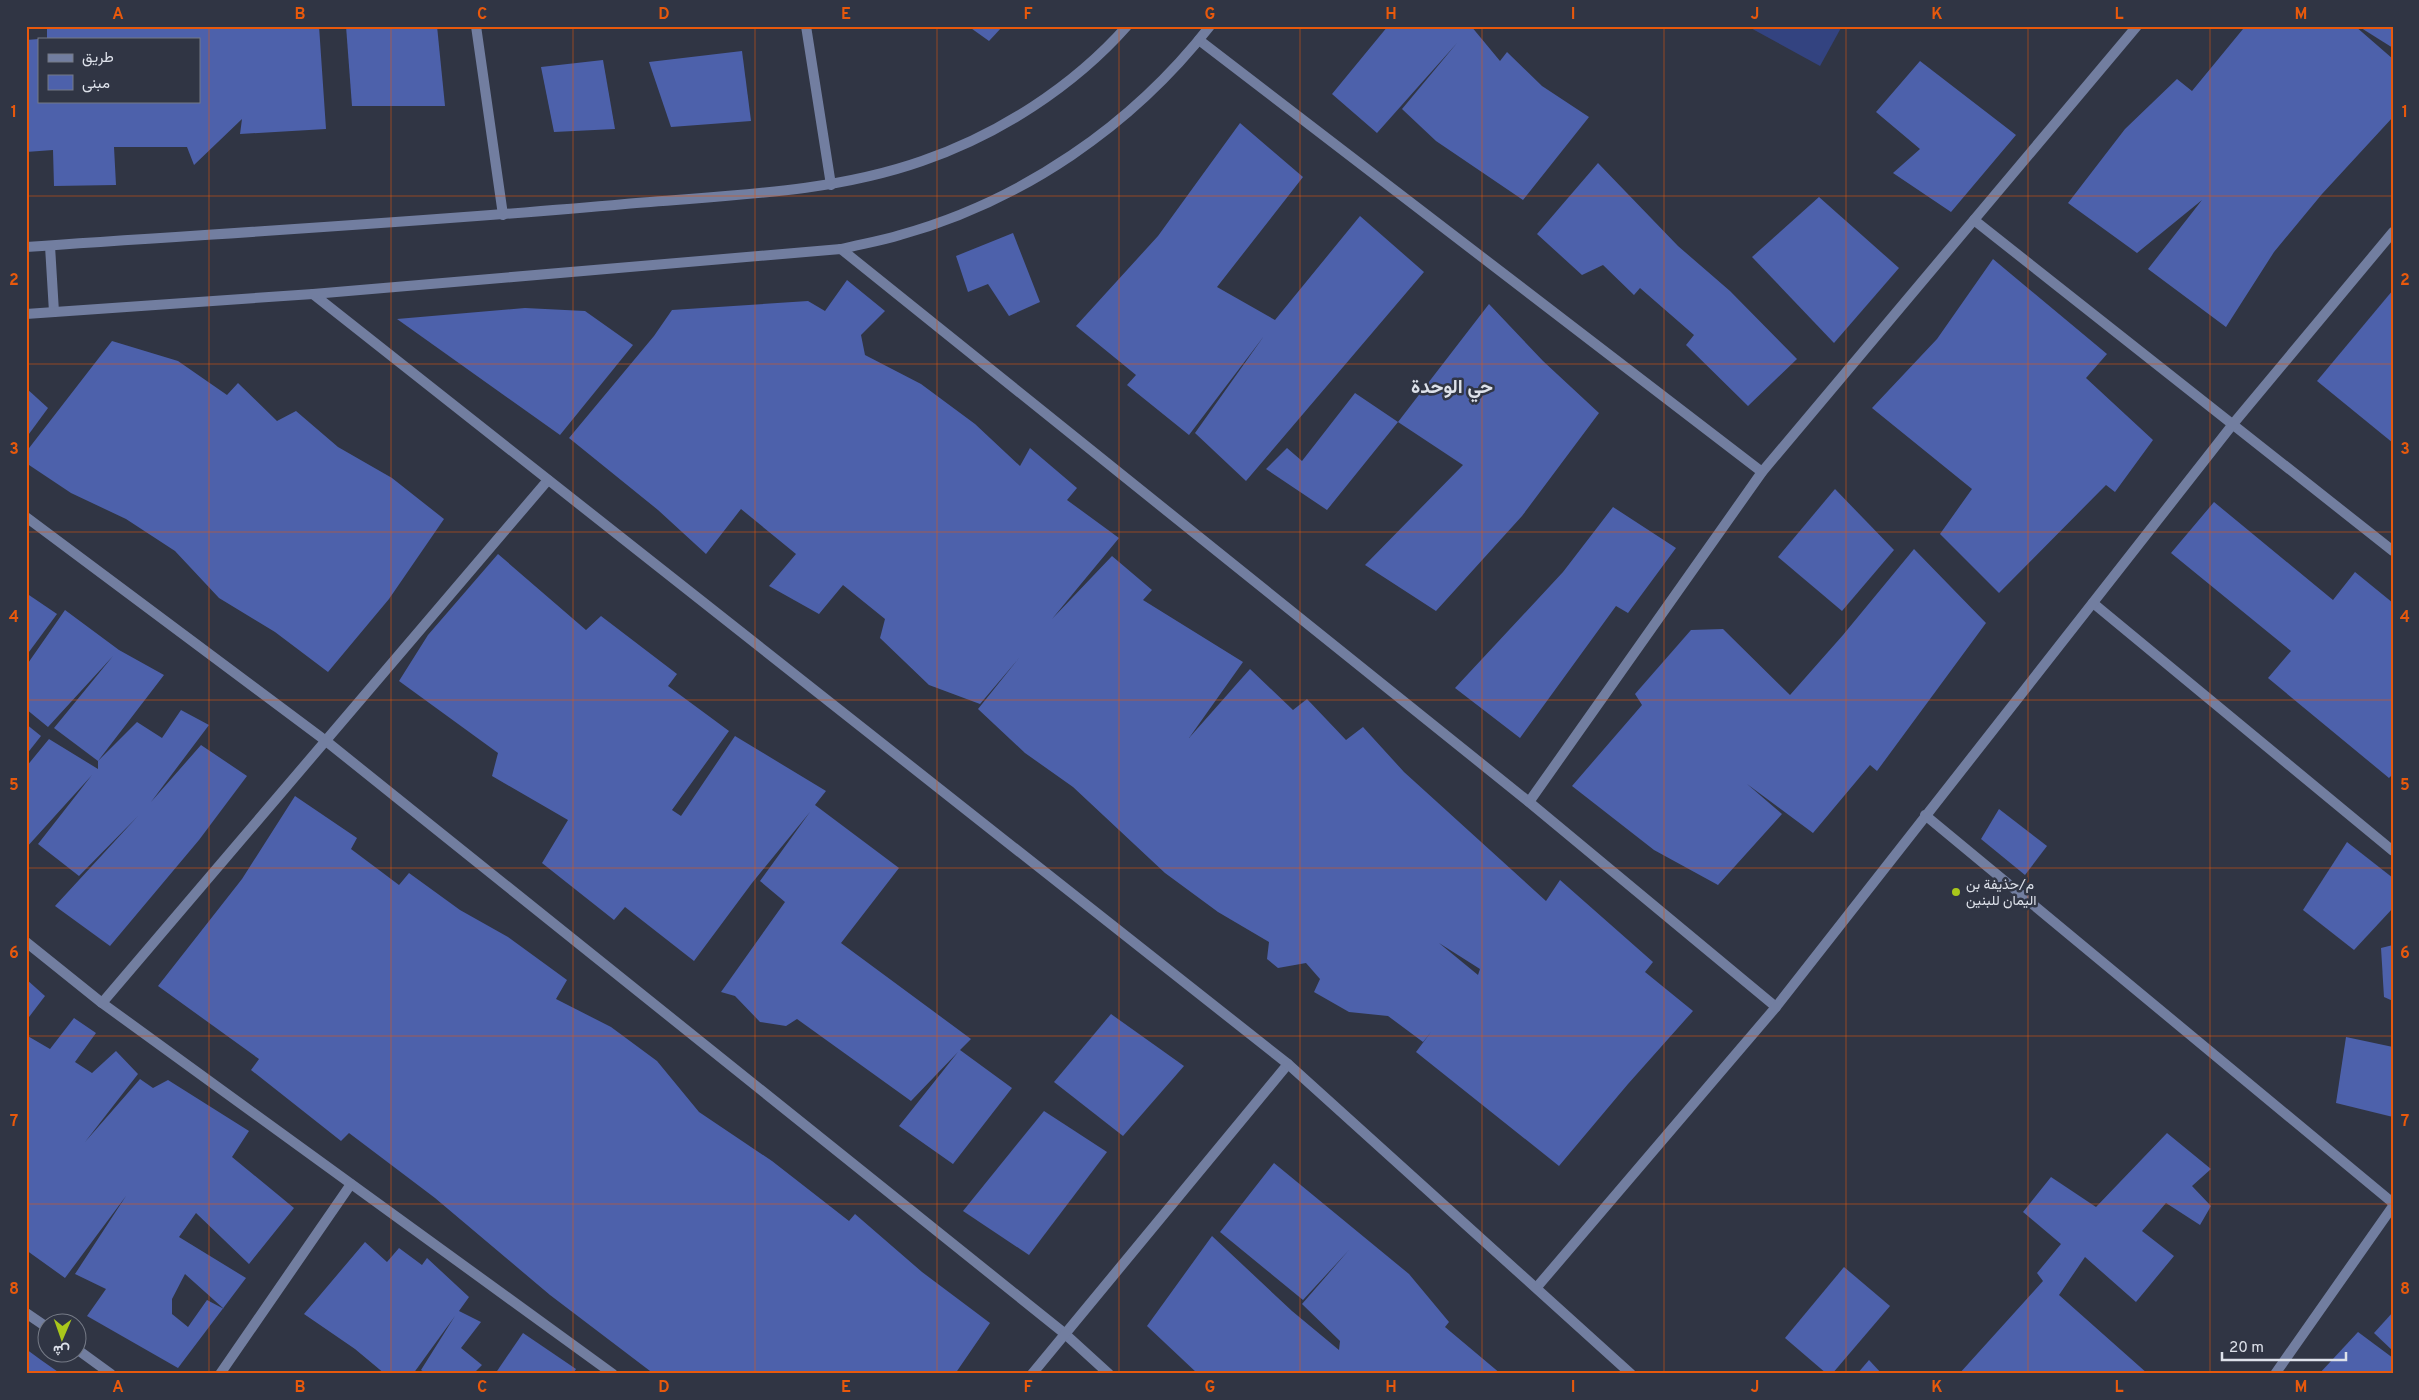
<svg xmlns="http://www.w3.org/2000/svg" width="2419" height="1400" viewBox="0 0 2419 1400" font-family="Overpass,Vazirmatn,sans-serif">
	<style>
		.green { fill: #334380 }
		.building { fill: #4d61ab; fill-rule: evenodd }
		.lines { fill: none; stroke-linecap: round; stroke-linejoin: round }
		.minor { stroke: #727ea0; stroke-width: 10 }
		.tertiary { stroke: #727ea0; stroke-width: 10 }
		.grid { fill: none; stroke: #e8590c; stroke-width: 1; stroke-opacity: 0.55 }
		.poi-dot { fill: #a9c71b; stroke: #303544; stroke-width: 2 }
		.labels { text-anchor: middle; stroke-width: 5; stroke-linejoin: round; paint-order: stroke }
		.poi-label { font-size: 14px; fill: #dde1ea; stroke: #303544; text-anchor: start }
		.district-label { font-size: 19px; font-weight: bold; fill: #dde1ea; stroke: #303544 }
		.neatline { fill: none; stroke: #e8590c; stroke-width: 2 }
		.grid-label { font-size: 16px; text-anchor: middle; font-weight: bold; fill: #e8590c }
	</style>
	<rect width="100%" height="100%" fill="#303544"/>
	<path class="green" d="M1747,26H1842L1820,66Z"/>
	<g class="building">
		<path d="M47,26H319L326,129L240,134L242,119L194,165L187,147H114L116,185L54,186L53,150L26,152V40L39,39V101H199V39H47Z"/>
		<path d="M346,26H437L445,106H352Z"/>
		<path d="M968,26H1003L989,41Z"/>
		<path d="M1388,26H1471L1500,61L1507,52L1542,86L1589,117L1523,200L1436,141L1402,109L1457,43L1377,133L1332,94Z"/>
		<path d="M2239,26H2355L2393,59V117L2322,194L2274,252L2226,327L2148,269L2202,200L2137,253L2068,203L2125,129L2177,79L2192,91L2243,29Z"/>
		<path d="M2358,26H2393V48Z"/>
		<path d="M742,51L751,121L671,127L649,62Z"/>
		<path d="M603,60L615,129L554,132L541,67Z"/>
		<path d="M1920,61L2016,135L1951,212L1893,173L1920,149L1876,112Z"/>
		<path d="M1240,123L1303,177L1217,287L1275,320L1360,216L1424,272L1246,481L1195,433L1264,336L1189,435L1127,385L1136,375L1076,326L1158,236Z"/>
		<path d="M1598,163L1678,246L1730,291L1797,359L1748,406L1686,345L1694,335L1640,288L1634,295L1603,265L1582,275L1537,234Z"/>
		<path d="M1819,197L1899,268L1834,343L1752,257Z"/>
		<path d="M1013,233L1040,302L1009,316L988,284L968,292L956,256Z"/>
		<path d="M1993,259L2107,354L2086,378L2153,440L2115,492L2106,485L1999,593L1940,534L1972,489L1872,408L1937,339Z"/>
		<path d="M847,280L885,311L861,335L865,355L921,384L975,424L1020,466L1030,448L1077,488L1067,500L1119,538L1052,619L1112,556L1152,590L1143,600L1243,662L1189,738L1250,669L1293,710L1307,699L1346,740L1363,727L1404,772L1546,901L1560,880L1653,962L1645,972L1693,1011L1628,1084L1559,1166L1416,1052L1431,1032L1423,1042L1388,1016L1349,1012L1314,992L1320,979L1306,963L1278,968L1267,959L1269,942L1218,912L1165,873L1073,787L1025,753L978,709L1019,658L980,704L929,685L880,638L885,619L843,585L819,614L769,586L796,554L741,509L706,554L658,510L569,438L654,336L672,310L808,301L825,311ZM1439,943L1480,969L1478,975Z"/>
		<path d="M2393,290V443L2317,381Z"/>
		<path d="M1489,304L1543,361L1599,413L1522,516L1436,611L1365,565L1463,465L1398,422Z"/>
		<path d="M525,308L585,311L633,345L560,435L397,319Z"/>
		<path d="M112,341L178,361L227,395L238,383L277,421L296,411L338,447L392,478L444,519L389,599L328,672L275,632L219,598L175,551L126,519L71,493L26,463V452Z"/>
		<path d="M26,388L48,408L26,438Z"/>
		<path d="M1355,393L1398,422L1327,510L1266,469L1287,448L1302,461Z"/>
		<path d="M1835,489L1894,550L1842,611L1778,557Z"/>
		<path d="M2214,502L2333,600L2355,572L2393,603V774L2389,778L2268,678L2291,651L2171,553Z"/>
		<path d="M1613,507L1676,548L1628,613L1616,606L1520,738L1455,688L1563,572Z"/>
		<path d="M1914,549L1986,623L1877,771L1870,765L1813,833L1747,784L1782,814L1718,885L1654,850L1572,786L1642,705L1635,694L1691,630L1723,629L1790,695L1843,635Z"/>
		<path d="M498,554L586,630L601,616L677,674L668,686L729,731L672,810L681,816L735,736L826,791L815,805L899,868L841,943L971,1039L960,1050L1012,1088L953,1164L899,1126L958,1052L911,1101L797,1019L786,1026L760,1022L735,996L721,992L785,902L760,881L810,812L752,883L694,961L625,907L614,920L542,863L568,820L492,776L498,753L399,681L428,635Z"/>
		<path d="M26,593L57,614L26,656Z"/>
		<path d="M65,610L119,650L164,675L98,761L137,722L162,738L181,710L209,725L151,802L201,745L247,776L199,840L110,946L55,906L138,816L79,876L38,844L92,775L26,848V767L49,739L98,769V761L54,728L113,656L48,727L26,709V666Z"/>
		<path d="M26,724L41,736L26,755Z"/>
		<path d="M295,796L357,838L351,849L399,885L409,873L460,910L508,937L567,980L556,999L611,1027L657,1061L699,1112L772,1161L849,1221L855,1214L922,1272L990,1323L955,1374H654L550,1295L435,1198L349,1133L341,1141L251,1070L259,1059L158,986L242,879Z"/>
		<path d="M1999,809L2047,846L2025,875L1981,839Z"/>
		<path d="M2347,842L2393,878V908L2354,950L2303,910Z"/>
		<path d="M2393,945V1001L2384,997L2381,948Z"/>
		<path d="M26,979L45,996L26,1021Z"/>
		<path d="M1111,1014L1184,1066L1123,1136L1054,1082Z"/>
		<path d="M74,1018L96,1033L75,1062L92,1073L116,1051L138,1074L85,1142L140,1079L153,1088L168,1080L249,1131L232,1157L294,1208L249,1264L196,1213L179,1237L246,1278L178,1368L87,1316L106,1289L75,1274L126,1196L65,1278L26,1250V1035L50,1049ZM185,1274L224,1309L207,1300L188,1327L172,1314V1299Z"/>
		<path d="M2346,1037L2393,1047V1117L2336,1103Z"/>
		<path d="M1044,1111L1107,1152L1029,1255L963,1211Z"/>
		<path d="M2167,1133L2211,1169L2192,1186L2211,1206L2200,1225L2166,1203L2142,1231L2174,1256L2136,1302L2085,1257L2059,1295L2148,1374H1959L2043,1281L2037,1273L2061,1244L2023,1212L2051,1177L2096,1207Z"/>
		<path d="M1274,1163L1409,1274L1449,1322L1445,1327L1501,1374H1198L1147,1326L1212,1236L1292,1311L1339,1350L1340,1341L1302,1304L1349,1250L1303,1300L1220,1232Z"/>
		<path d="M365,1242L387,1262L399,1248L422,1265L427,1258L469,1297L459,1311L481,1322L461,1348L482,1365L473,1374H427L421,1370L455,1316L413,1374H385L355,1349L304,1314Z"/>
		<path d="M1844,1267L1890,1306L1832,1374H1827L1785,1338Z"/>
		<path d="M2393,1312V1351L2374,1333Z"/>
		<path d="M2358,1332L2393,1358V1374H2319Z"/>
		<path d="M523,1333L576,1369L573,1374H495Z"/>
		<path d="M26,1349L41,1360L61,1374H26Z"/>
		<path d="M1869,1360L1882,1374H1857Z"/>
	</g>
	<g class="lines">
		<g class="minor">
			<path d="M476,26L503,215"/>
			<path d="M806,26L831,185"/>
			<path d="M1199,40L1762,472"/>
			<path d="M1974,220L2393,551"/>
			<path d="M841,249L1529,802L1776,1007"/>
			<path d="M26,517L326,741L1064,1333L1109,1374"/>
			<path d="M2093,603L2393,851"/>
			<path d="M1529,802L1762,472L2137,26"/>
			<path d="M1925,815L2393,1203"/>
			<path d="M26,942L102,1003L613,1374"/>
			<path d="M102,1003L548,480"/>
			<path d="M1537,1287L1776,1007L2233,424L2393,232"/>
			<path d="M26,1313L48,1328"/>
			<path d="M78,1350L111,1374"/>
			<path d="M220,1374L351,1184"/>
			<path d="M1032,1374L1288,1064"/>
			<path d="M2275,1374L2393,1206"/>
		</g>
		<g class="tertiary">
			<path d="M50,246L54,312"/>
			<path d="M26,247C226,233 426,222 625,204C724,195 828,194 922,161C998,135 1073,87 1127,26"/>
			<path d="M313,294L1288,1064L1631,1374"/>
			<path d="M26,314L313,294L841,249C861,244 881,241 900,235C1022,201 1132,126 1210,26"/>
		</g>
	</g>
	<path class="grid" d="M209,26V1374M391,26V1374M573,26V1374M755,26V1374M937,26V1374M1119,26V1374M1300,26V1374M1482,26V1374M1664,26V1374M1846,26V1374M2028,26V1374M2210,26V1374M26,196H2393M26,364H2393M26,532H2393M26,700H2393M26,868H2393M26,1036H2393M26,1204H2393"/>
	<circle class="poi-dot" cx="1956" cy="892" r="5"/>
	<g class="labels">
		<g class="poi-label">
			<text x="1966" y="889">م/حذيفة بن<tspan x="1966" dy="16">اليمان للبنين</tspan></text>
		</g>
		<g class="district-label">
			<text x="1452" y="393">حي الوحدة</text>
		</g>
	</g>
	<rect width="2419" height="1400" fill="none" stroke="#303544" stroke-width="55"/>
	<rect x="38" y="38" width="162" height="65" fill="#303544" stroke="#757a86"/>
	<rect x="48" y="54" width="25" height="8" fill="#727ea0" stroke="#757a86"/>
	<text x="82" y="62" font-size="15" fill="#dde1ea">طريق</text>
	<rect x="48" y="75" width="25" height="15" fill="#4d61ab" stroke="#757a86"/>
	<text x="82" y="88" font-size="15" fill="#dde1ea">مبنى</text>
	<g transform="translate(62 1338) rotate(182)"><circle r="24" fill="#303544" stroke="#757a86"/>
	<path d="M0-4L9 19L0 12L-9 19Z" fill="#a9c71b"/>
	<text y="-8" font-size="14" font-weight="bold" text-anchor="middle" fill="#dde1ea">ش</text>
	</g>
	<path d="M2222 1352v8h124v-8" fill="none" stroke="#dde1ea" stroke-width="2.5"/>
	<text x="2229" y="1352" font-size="15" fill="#dde1ea" stroke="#303544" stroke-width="4" paint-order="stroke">20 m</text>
	<rect x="28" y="28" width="2364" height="1344" class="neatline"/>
	<g class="grid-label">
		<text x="118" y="19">A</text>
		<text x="300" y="19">B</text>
		<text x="482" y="19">C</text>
		<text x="664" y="19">D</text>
		<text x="846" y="19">E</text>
		<text x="1028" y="19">F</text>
		<text x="1210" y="19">G</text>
		<text x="1391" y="19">H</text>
		<text x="1573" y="19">I</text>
		<text x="1755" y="19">J</text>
		<text x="1937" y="19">K</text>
		<text x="2119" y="19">L</text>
		<text x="2301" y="19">M</text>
		<text x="14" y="117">1</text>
		<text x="2405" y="117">1</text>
		<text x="14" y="285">2</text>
		<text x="2405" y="285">2</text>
		<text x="14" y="454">3</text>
		<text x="2405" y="454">3</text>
		<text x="14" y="622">4</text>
		<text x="2405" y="622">4</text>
		<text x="14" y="790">5</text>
		<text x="2405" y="790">5</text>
		<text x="14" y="958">6</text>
		<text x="2405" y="958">6</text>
		<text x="14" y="1126">7</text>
		<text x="2405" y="1126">7</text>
		<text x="14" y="1294">8</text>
		<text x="2405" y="1294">8</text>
		<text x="118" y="1392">A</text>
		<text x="300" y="1392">B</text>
		<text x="482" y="1392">C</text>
		<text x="664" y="1392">D</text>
		<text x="846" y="1392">E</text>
		<text x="1028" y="1392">F</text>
		<text x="1210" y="1392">G</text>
		<text x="1391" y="1392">H</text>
		<text x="1573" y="1392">I</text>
		<text x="1755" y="1392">J</text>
		<text x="1937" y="1392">K</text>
		<text x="2119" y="1392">L</text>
		<text x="2301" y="1392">M</text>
	</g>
</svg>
